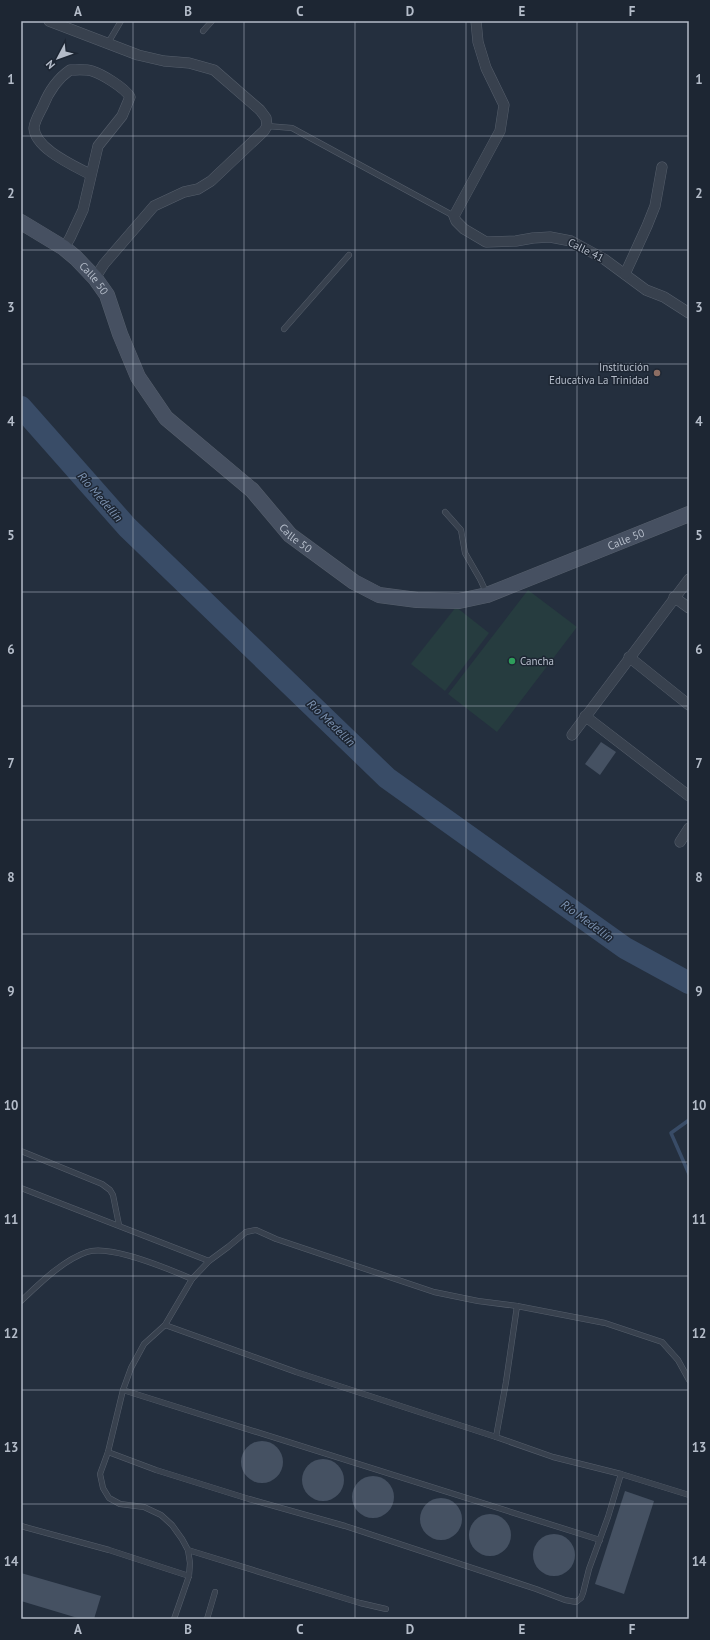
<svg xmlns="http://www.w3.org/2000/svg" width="710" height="1640" viewBox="0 0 710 1640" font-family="'PT Sans',sans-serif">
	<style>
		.green { fill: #263c3f }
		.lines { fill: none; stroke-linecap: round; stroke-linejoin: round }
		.stream { stroke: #394c67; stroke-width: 3.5 }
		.river { stroke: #394c67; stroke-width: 22 }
		.building { fill: #455162 }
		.lane-casing { stroke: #565f6c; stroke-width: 6 }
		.street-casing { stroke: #565f6c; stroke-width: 11 }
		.secondary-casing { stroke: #565f6c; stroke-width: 16 }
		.lane { stroke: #38414e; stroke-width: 5 }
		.street { stroke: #38414e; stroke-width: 10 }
		.secondary { stroke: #465061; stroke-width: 15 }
		.grid { fill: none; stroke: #b4bcc9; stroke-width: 1; stroke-opacity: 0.55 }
		.education-dot { fill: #8d6e63; stroke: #1d2633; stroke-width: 1.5 }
		.leisure-dot { fill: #2e9e5b; stroke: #1d2633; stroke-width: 1.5 }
		.labels { text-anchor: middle; stroke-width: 3; stroke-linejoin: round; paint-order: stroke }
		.street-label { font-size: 11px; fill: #b4bcc9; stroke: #1d2633 }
		.poi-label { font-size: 11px; fill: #b4bcc9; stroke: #1d2633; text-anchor: end }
		.water-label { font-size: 12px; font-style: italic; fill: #7c92b1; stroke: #1d2633 }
		.neatline { fill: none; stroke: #b4bcc9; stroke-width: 1.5 }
		.grid-label { font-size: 13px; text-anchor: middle; font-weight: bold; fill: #b4bcc9 }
	</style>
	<rect width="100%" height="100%" fill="#242f3e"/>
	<g class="green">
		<path d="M528,590L577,627L497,732L448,694Z"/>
		<path d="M456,607L489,633L445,691L411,664Z"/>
	</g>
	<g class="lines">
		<path class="stream" d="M689,1120L671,1133L689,1174"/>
		<path class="river" d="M21,407L127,527L387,778L625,948L689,983"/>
	</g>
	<g class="building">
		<path d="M601,742L616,752L600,775L585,764Z"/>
		<circle cx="262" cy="1462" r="21"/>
		<circle cx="323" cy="1480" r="21"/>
		<circle cx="373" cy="1497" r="21"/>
		<path d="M625,1491L654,1501L624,1594L595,1584Z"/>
		<circle cx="441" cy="1519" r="21"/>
		<circle cx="490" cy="1535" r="21"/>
		<circle cx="554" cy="1555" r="21"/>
		<path d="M21,1573L101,1596L94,1619H81L21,1601Z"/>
	</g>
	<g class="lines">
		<g class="lane-casing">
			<g id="lane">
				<path d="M203,31L212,21"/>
				<path d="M108,43L121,21"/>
				<path d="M267,126L292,128L454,216"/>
				<path d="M284,329L349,255"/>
				<path d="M445,512L461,530L465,553L480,579L487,594"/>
				<path d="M21,1151L102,1184L110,1190L113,1195L119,1225"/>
				<path d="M21,1188L209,1261"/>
				<path d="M192,1279L209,1261L228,1247L246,1232L256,1230L276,1239L434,1292L478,1301L517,1306L605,1323L662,1342L678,1360L689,1380"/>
				<path d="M21,1301C39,1284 63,1260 87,1252C110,1244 169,1269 192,1279L165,1325L144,1344L131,1368L123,1390L108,1452L100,1474L103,1488L109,1498L120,1504L144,1507L161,1515L172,1525L182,1539L188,1550L190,1563L189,1576L174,1619"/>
				<path d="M517,1306L506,1382L496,1437L553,1457L621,1474L689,1495"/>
				<path d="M165,1325L296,1372L496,1437"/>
				<path d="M123,1390L600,1540"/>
				<path d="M108,1452L156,1470L249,1499L345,1526L536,1589L565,1600L576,1602L581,1598L583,1593L589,1569L608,1517L621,1474"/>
				<path d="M21,1526L109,1550L189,1576"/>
				<path d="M188,1550L360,1603L386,1609"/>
				<path d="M207,1619L215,1592"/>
			</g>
		</g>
		<g class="street-casing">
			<g id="street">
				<path d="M49,21L138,55L164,61L189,63L214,70L260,110L266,118L267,126L264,131L211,181L198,189L184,192L154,206L104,264L95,278"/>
				<path d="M476,21L478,42L486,68L504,105L500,131L454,216L456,221L464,229L486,242L516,241L533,238L550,237L571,241L604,259L646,290L664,297L689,313"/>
				<path d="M64,248L70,238L83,210L98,146L122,116L130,97C125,88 102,74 92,71C85,69 77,70 70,70C57,79 49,91 43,106C40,112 34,122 34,128C35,149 75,166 91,175"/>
				<path d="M625,274L647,226L655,206L662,167"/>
				<path d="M674,597L689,608"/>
				<path d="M629,657L689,705"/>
				<path d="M585,716L689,796"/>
				<path d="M572,735L689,579"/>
				<path d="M680,842L689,828"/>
			</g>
		</g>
		<g class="secondary-casing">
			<g id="secondary">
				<path id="s1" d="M21,222L64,248L76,258L95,278L107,295L120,334L138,377L166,418L252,490L290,535L354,582L379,595L417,600L459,601L487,595L689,514"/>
			</g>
		</g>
		<use href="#lane" class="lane"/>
		<use href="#street" class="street"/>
		<use href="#secondary" class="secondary"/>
	</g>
	<path class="grid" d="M133,21V1619M244,21V1619M355,21V1619M466,21V1619M577,21V1619M21,136H689M21,250H689M21,364H689M21,478H689M21,592H689M21,706H689M21,820H689M21,934H689M21,1048H689M21,1162H689M21,1276H689M21,1390H689M21,1504H689"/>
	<circle class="education-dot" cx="657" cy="373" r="4"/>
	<circle class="leisure-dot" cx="512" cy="661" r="4"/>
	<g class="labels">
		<g class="street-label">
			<text transform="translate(586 250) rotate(27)" y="4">Calle 41</text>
			<text dy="4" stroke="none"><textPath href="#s1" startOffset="93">Calle 50</textPath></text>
			<text dy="4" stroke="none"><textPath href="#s1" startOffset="429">Calle 50</textPath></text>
			<text dy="4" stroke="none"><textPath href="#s1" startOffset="789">Calle 50</textPath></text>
		</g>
		<g class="poi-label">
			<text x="649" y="371">Institución<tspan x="649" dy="13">Educativa La Trinidad</tspan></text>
			<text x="520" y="665" text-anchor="start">Cancha</text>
		</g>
		<g class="water-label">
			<text transform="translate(100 497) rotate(49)" y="4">Río Medellín</text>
			<text transform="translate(331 723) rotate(44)" y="4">Río Medellín</text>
			<text transform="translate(587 921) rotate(36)" y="4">Río Medellín</text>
		</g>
	</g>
	<rect width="710" height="1640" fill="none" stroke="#1d2633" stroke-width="44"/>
	<g transform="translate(58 58) rotate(229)" stroke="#1d2633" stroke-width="3" paint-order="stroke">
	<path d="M0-3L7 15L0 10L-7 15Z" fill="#b4bcc9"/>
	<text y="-6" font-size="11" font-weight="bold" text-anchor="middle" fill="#b4bcc9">N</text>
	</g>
	<rect x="22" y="22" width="666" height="1596" class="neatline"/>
	<g class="grid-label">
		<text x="78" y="16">A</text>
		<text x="188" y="16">B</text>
		<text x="300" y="16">C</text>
		<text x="410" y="16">D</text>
		<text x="522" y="16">E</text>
		<text x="632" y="16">F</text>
		<text x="11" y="84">1</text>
		<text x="699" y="84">1</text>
		<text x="11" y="198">2</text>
		<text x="699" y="198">2</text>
		<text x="11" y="312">3</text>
		<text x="699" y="312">3</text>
		<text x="11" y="426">4</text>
		<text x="699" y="426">4</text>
		<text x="11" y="540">5</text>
		<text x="699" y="540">5</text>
		<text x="11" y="654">6</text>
		<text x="699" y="654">6</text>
		<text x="11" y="768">7</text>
		<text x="699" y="768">7</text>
		<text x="11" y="882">8</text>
		<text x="699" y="882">8</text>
		<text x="11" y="996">9</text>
		<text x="699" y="996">9</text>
		<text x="11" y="1110">10</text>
		<text x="699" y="1110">10</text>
		<text x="11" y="1224">11</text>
		<text x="699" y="1224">11</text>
		<text x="11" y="1338">12</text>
		<text x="699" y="1338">12</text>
		<text x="11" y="1452">13</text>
		<text x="699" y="1452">13</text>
		<text x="11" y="1566">14</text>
		<text x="699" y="1566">14</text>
		<text x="78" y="1634">A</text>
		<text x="188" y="1634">B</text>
		<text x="300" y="1634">C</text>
		<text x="410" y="1634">D</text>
		<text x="522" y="1634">E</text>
		<text x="632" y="1634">F</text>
	</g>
</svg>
